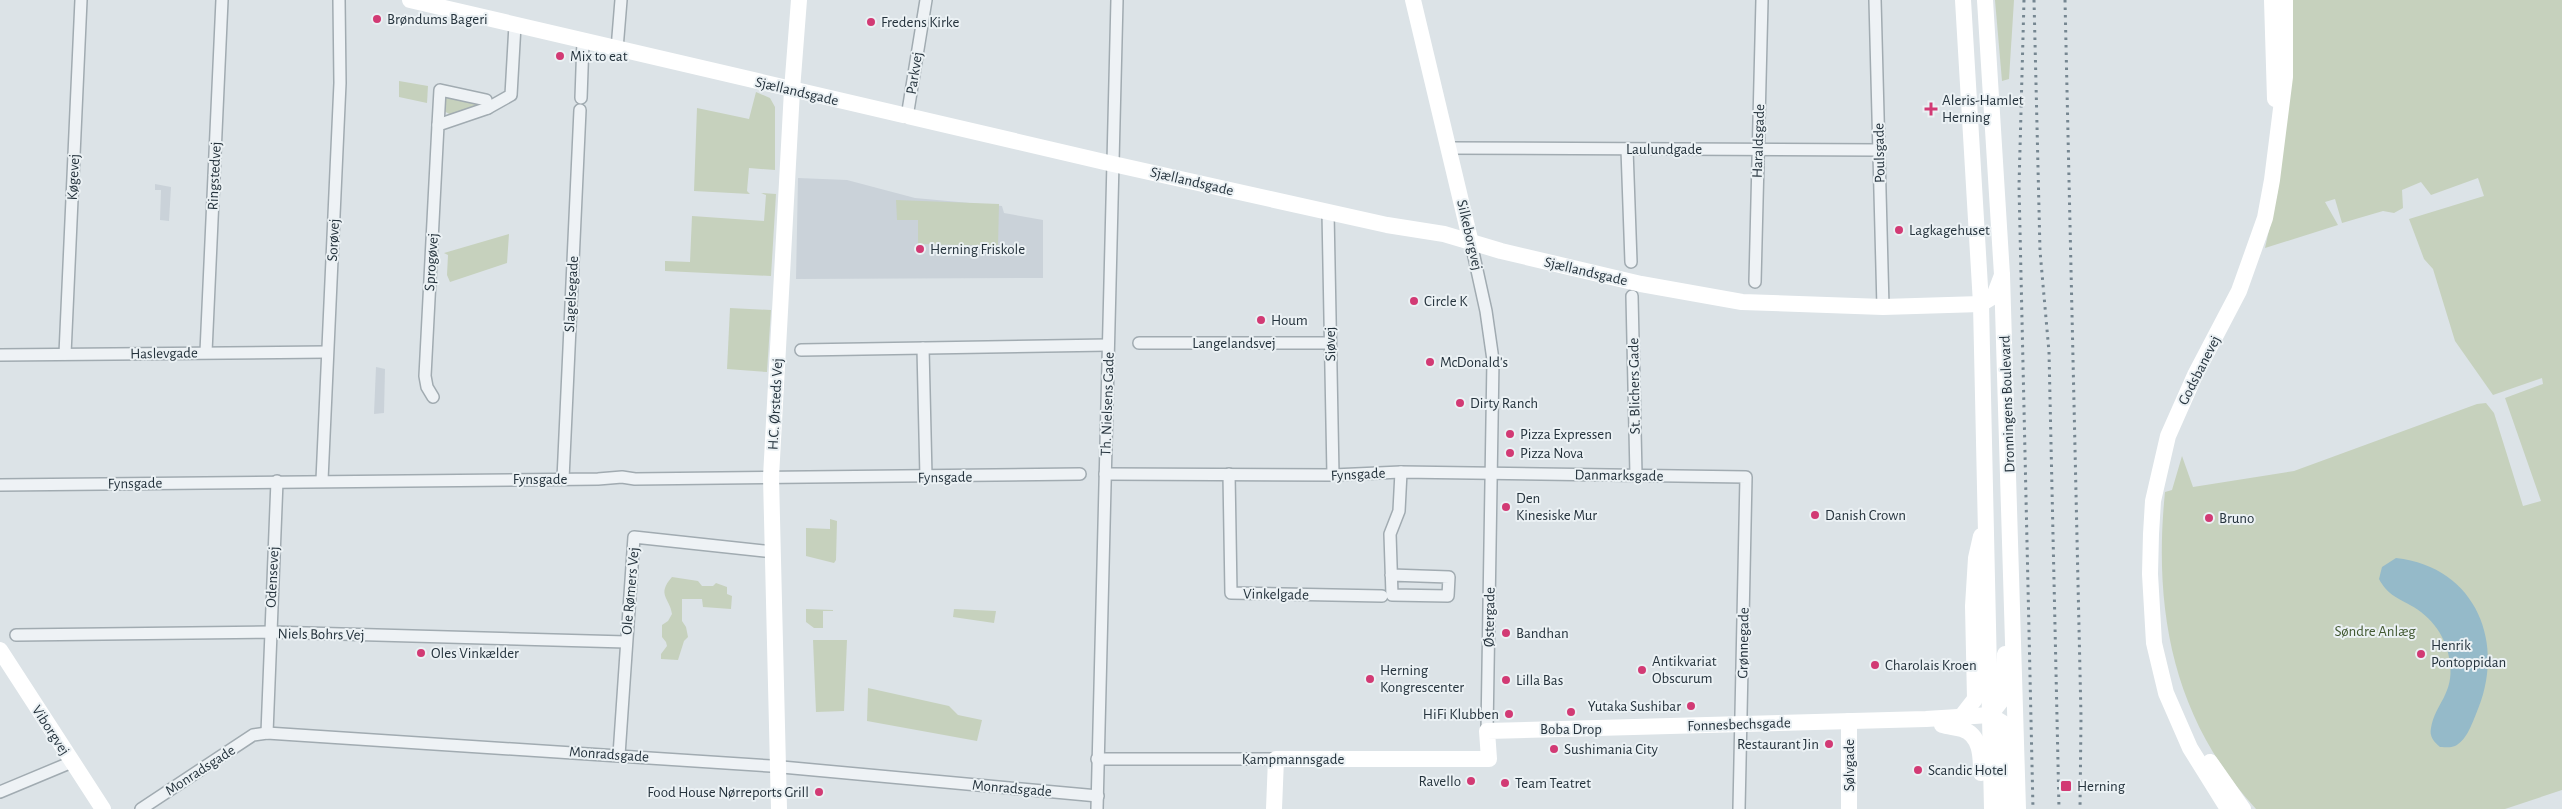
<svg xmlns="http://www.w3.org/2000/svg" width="2562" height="809" viewBox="0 0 2562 809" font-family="'Alegreya Sans',sans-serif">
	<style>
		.built { fill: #cad2d9 }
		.green { fill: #c6d1bd }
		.water { fill: #95bac9 }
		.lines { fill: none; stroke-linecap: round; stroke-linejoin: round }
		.street-casing { stroke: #a1abb1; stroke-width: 14 }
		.street { stroke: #eef2f5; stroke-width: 11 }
		.secondary { stroke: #fff; stroke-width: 16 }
		.rail { stroke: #758691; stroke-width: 3; stroke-dasharray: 2.5 5; stroke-linecap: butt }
		.poi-dot { fill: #d23a74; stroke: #ebf1f4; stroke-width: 2 }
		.labels { text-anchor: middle; stroke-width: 4; stroke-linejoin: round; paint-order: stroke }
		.poi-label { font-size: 15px; fill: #25333d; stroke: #ebf1f4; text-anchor: start }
		.street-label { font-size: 15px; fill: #25333d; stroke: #ebf1f4 }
		.park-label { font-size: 15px; fill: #425932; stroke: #ebf1f4 }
	</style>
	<rect width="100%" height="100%" fill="#dce3e7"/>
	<g class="built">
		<path d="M798,178L847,180L915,198L1002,206L1004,213L1043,220V278L796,279Z"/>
		<path d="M155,184L171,187L169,221L160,220L161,190H155Z"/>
		<path d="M376,367L385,369L384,413L374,414Z"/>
	</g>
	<g class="green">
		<path d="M1995,0H2014L2009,79L2002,81Z"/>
		<path d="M2287,0H2562V790L2505,809H2256C2173,719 2153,610 2165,492L2172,490L2182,456L2193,487L2294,471L2477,404L2486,403L2494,413L2523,506L2541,501L2505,398L2543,384L2542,378L2493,395L2455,341L2433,269L2424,259L2409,219L2484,196L2478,178L2431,195L2421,182L2402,190L2403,208L2394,213L2383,211L2342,223L2335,199L2325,202L2338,225L2265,248L2278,190Z"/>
		<path d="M399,81L428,86L427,103L399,97Z"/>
		<path d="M756,92L770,98L775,107V170L749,168L747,191L750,194L694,191L697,108L749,119Z"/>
		<path d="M445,96L477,104L478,107L453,116L442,110Z"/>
		<path d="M761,193L776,194L771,276L665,271V261L690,262L692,216L764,221L766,195Z"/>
		<path d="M896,200L999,204L998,246L918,244V220H897Z"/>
		<path d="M509,234L507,263L450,282L447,275L448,255L444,253Z"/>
		<path d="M730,308L771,310L767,372L727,369Z"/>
		<path d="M830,519L837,521L836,560L834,563L806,556V528L830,529Z"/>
		<path d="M672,577L698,581L702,586H713L716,583L727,587V594L732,596L731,609L703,607L702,599H682V621L686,627L688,637L684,641L678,660L661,659V654L667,646L666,642L662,637V625L668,621L672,614C670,598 656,595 672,577Z"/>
		<path d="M806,609L833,610V611H823V628H814L806,622Z"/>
		<path d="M954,609L996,611L994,623L953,617Z"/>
		<path d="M813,640H847L844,711L816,712Z"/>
		<path d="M868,688L949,706L958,715L982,720L977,741L867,721Z"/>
	</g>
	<path class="water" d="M2396,558C2477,567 2507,645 2476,714C2472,724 2466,741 2455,746C2450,748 2446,747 2440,747C2434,742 2429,736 2431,728C2435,704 2454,694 2450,663C2447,637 2432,617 2410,605C2396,597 2387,594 2379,579L2382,567Z"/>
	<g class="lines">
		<g class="street-casing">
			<g id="street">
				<path d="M1875,0L1883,307"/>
				<path d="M617,49L621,0"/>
				<path d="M581,98L583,41"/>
				<path d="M907,117L926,0"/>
				<path d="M438,125L440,90L486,100L488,108"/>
				<path d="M1448,148L1879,150"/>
				<path d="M1627,149L1631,262"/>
				<path d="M1328,212L1333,475"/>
				<path d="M1471,243L1486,311L1493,360L1487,731"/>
				<path d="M1755,282L1762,0"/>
				<path d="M1632,296L1636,475"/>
				<path d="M1139,343H1330"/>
				<path d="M923,348L926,477"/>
				<path d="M801,350L1108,345"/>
				<path d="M206,352L222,0"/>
				<path d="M65,354L81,0"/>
				<path d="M0,355L327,352"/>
				<path d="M433,397L427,387L425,376L438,125L488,108L511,95L515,25"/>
				<path d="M1105,474L1333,475L1401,472L1746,477L1739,809"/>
				<path d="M1229,474L1231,593L1382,596"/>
				<path d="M563,479L580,110"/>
				<path d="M322,480L340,83L339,0"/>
				<path d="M0,485L598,479L622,477L635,479L1080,474"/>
				<path d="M1391,575L1449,577L1448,596L1392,595L1390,534L1399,511L1401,472"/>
				<path d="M16,635L270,632L626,642"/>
				<path d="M267,733L277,481"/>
				<path d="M619,755L634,537L773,552"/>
				<path d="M1097,759H1276"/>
				<path d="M0,792L72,762"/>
				<path d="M141,809L253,735L267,733L771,766L1098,796"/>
				<path d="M1097,809L1117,0"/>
			</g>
		</g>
		<use href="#street" class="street"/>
		<g class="secondary">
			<path d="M410,0L1113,164L1387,225L1444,234L1501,251L1641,284L1742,302L1883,307L1981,304L1994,296L2002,275"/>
			<path d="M1413,0L1471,243"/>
			<path d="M1963,0L1981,304L1992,809"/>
			<path d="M1985,0L2002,275L2018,809"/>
			<path d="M2272,0L2275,99"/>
			<path d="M0,650L103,809"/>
			<path d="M1990,715L2003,723L2005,809"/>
			<path d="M1990,715L2001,701L2005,654"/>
			<path d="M1961,717L1975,699L1973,606L1976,558L1981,536"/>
			<path d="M1849,721V809"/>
			<path d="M1942,725C1948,727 1955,727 1962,729C1981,735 1981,757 1981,773"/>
			<path d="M2210,762L2243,809"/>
			<path d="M779,809L771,477L792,90L799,0"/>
			<path d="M1274,809L1276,759H1489L1487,731L1926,719L1990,715"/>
			<path d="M2228,809L2190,748L2166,693L2154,643L2150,574L2151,534L2153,501L2168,436L2195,375L2239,291L2265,218L2272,180L2285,77V0"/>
		</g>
		<g class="rail">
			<path d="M2024,0L2019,186L2033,809"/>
			<path d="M2034,0L2040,251L2049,352L2059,809"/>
			<path d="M2065,0L2081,717L2080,809"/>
		</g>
	</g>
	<g class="poi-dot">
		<circle cx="377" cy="19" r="5"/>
		<circle cx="871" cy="22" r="5"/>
		<circle cx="560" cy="56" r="5"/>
		<path d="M1928.5 101.5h5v5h5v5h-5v5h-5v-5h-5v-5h5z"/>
		<circle cx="1899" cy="230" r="5"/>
		<circle cx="920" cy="249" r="5"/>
		<circle cx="1414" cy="301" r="5"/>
		<circle cx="1261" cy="320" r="5"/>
		<circle cx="1430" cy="362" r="5"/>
		<circle cx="1460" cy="403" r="5"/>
		<circle cx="1510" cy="434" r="5"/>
		<circle cx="1510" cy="453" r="5"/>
		<circle cx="1506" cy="507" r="5"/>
		<circle cx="1815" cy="515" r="5"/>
		<circle cx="2209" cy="518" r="5"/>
		<circle cx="1506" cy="633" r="5"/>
		<circle cx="421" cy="653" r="5"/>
		<circle cx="2421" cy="654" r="5"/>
		<circle cx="1875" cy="665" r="5"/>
		<circle cx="1642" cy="670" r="5"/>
		<circle cx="1370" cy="679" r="5"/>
		<circle cx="1506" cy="680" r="5"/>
		<circle cx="1691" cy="706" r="5"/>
		<circle cx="1571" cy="712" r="5"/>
		<circle cx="1509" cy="714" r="5"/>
		<circle cx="1829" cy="744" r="5"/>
		<circle cx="1554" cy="749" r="5"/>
		<circle cx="1918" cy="770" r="5"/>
		<circle cx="1471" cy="781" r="5"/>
		<circle cx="1505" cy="783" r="5"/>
		<rect x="2060" y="780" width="12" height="12" rx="2.5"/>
		<circle cx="819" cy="792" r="5"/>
	</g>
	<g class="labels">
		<g class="poi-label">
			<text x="387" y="24">Brøndums Bageri</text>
			<text x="881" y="27">Fredens Kirke</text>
			<text x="570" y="61">Mix to eat</text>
			<text x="1942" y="105">Aleris-Hamlet<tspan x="1942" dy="17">Herning</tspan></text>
			<text x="1909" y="235">Lagkagehuset</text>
			<text x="930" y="254">Herning Friskole</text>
			<text x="1424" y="306">Circle K</text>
			<text x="1271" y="325">Houm</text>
			<text x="1440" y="367">McDonald's</text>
			<text x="1470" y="408">Dirty Ranch</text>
			<text x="1520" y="439">Pizza Expressen</text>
			<text x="1520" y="458">Pizza Nova</text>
			<text x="1516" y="503">Den<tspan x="1516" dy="17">Kinesiske Mur</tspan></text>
			<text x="1825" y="520">Danish Crown</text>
			<text x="2219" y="523">Bruno</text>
			<text x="1516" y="638">Bandhan</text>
			<text x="2431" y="650">Henrik<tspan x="2431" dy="17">Pontoppidan</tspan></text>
			<text x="431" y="658">Oles Vinkælder</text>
			<text x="1652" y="666">Antikvariat<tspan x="1652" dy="17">Obscurum</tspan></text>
			<text x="1885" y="670">Charolais Kroen</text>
			<text x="1380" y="675">Herning<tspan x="1380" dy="17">Kongrescenter</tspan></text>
			<text x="1516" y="685">Lilla Bas</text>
			<text x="1681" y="711" text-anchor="end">Yutaka Sushibar</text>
			<text x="1499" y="719" text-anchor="end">HiFi Klubben</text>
			<text x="1571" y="734" text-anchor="middle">Boba Drop</text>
			<text x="1819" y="749" text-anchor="end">Restaurant Jin</text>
			<text x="1564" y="754">Sushimania City</text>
			<text x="1928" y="775">Scandic Hotel</text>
			<text x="1461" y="786" text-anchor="end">Ravello</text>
			<text x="1515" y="788">Team Teatret</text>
			<text x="2077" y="791">Herning</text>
			<text x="809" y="797" text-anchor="end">Food House Nørreports Grill</text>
		</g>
		<g class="street-label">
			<text transform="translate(914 73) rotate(-81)" y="5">Parkvej</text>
			<text transform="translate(797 91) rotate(13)" y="5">Sjællandsgade</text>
			<text transform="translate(1758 141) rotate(-88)" y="5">Haraldsgade</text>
			<text x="1664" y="154">Laulundgade</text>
			<text transform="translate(1879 153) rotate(-91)" y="5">Poulsgade</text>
			<text transform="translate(214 176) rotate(-87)" y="5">Ringstedvej</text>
			<text transform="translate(73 177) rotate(-87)" y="5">Køgevej</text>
			<text transform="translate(1192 181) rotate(13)" y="5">Sjællandsgade</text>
			<text transform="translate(1470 235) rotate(77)" y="5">Silkeborgvej</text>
			<text transform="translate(333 240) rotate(-87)" y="5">Sorøvej</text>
			<text transform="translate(431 262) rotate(-86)" y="5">Sprogøvej</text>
			<text transform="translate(1586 271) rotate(13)" y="5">Sjællandsgade</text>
			<text transform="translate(571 294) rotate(-87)" y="5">Slagelsegade</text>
			<text x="1234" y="348">Langelandsvej</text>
			<text transform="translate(1330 344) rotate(-91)" y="5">Siøvej</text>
			<text transform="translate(164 353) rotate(-1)" y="5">Haslevgade</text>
			<text transform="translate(2199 370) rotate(-63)" y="5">Godsbanevej</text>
			<text transform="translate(1634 386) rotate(-91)" y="5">St. Blichers Gade</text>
			<text transform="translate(775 404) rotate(-87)" y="5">H.C. Ørsteds Vej</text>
			<text transform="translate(1107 404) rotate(-88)" y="5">Th. Nielsens Gade</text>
			<text transform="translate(2007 404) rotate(-92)" y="5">Dronningens Boulevard</text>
			<text transform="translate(1358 474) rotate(-3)" y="5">Fynsgade</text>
			<text transform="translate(1619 475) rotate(1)" y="5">Danmarksgade</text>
			<text transform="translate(945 477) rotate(-1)" y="5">Fynsgade</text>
			<text x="540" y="484">Fynsgade</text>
			<text transform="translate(135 483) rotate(-1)" y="5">Fynsgade</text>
			<text transform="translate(272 577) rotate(-87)" y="5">Odensevej</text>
			<text transform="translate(630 591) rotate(-85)" y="5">Ole Rømers Vej</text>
			<text transform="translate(1276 594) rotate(1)" y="5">Vinkelgade</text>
			<text transform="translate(1489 617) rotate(-89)" y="5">Østergade</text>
			<text transform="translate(321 634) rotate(1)" y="5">Niels Bohrs Vej</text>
			<text transform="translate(1743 643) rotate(-89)" y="5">Grønnegade</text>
			<text transform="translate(1739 724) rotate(-2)" y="5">Fonnesbechsgade</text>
			<text transform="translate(51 730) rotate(57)" y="5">Viborgvej</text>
			<text transform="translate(609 754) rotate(4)" y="5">Monradsgade</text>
			<text x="1293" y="764">Kampmannsgade</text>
			<text transform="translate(1849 765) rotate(-90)" y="5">Sølvgade</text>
			<text transform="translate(200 770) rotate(-33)" y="5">Monradsgade</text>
			<text transform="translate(1012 788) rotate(5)" y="5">Monradsgade</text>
		</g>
		<g class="park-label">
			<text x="2375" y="636">Søndre Anlæg</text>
		</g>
	</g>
</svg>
